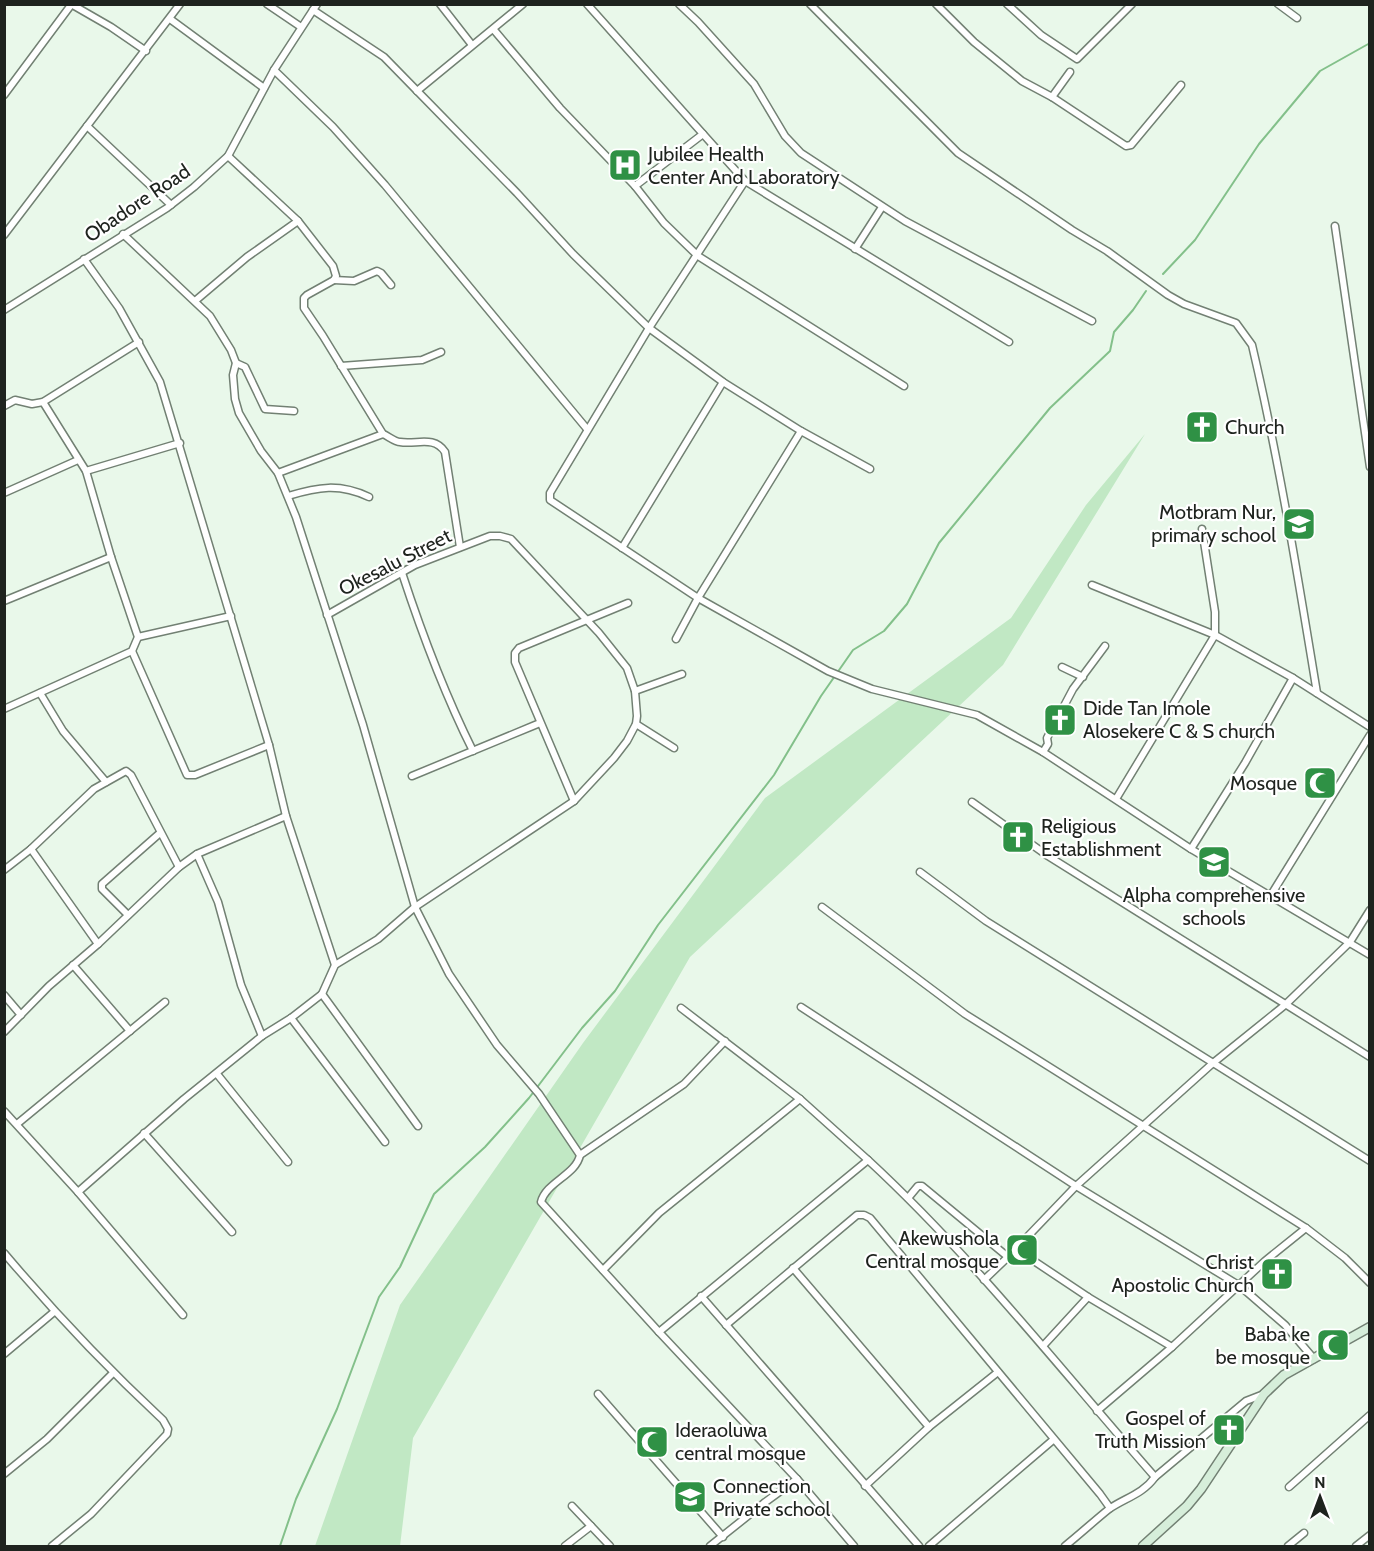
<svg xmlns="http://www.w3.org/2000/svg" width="1374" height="1551" viewBox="0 0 1374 1551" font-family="Cabin,sans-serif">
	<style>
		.green { fill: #c1e8c4 }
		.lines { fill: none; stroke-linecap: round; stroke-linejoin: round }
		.stream { stroke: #83c08a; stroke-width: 2 }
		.street-casing { stroke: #728073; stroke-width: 9 }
		.secondary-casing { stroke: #728073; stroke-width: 11 }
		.street { stroke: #fff; stroke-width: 6 }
		.secondary { stroke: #d6eeda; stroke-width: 8 }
		.labels { text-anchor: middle; stroke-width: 4.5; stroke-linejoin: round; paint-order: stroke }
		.poi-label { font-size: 20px; fill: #1e231e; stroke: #fff; text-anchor: start }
		.street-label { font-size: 20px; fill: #1e231e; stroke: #fff }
	</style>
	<rect width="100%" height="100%" fill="#e9f8ea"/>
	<path class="green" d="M1145,434L1003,665L690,957L413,1438L400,1546H315L400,1305L583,1043L765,798L1011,618L1086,505Z"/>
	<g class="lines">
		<g class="stream">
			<path d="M1163,274L1195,240L1259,144L1320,71L1370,43"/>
			<path d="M280,1546L296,1499L337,1409L379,1297L400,1267L434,1194L485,1147L529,1098L582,1028L615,991L658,925L774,775L821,696L853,650L884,631L907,604L939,543L1050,408L1110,351L1114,332L1133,310L1146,291"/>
		</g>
		<g class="street-casing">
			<g id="street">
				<path d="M71,4L111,27L146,51"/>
				<path d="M267,4L301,27"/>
				<path d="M440,4L472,45"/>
				<path d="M587,4L745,181L1009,342"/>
				<path d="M679,4L698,22L754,84L785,136L801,153L905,221L1092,321"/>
				<path d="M810,4L958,153L1072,230L1107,251L1168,295L1184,304L1236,323L1252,345C1279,460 1298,577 1317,693"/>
				<path d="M936,4L974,42L1022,81L1052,97L1126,146L1131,145L1181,85"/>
				<path d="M1007,4L1041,35L1077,59L1132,4"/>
				<path d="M1278,4L1297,18"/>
				<path d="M313,10L384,57L517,193L573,254L649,328L723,382L801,431L870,469"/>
				<path d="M170,19L264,88"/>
				<path d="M494,30L560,108L635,186L664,223L698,256L904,386"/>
				<path d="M274,70L333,127L385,185L587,429"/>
				<path d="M417,91L523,4"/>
				<path d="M4,95L71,5"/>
				<path d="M1052,97L1070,72"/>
				<path d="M87,126L171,205"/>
				<path d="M228,156L298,221L333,266L336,276L334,280L307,295L304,298V308L323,336L383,434"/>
				<path d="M745,181L649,328L550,493V500L698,598L828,671L872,689L977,715L1043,752L1191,849L1370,955"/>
				<path d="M635,186L703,134"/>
				<path d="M1335,226L1370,467"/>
				<path d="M123,234L210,316L231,350L236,363L233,375L235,399L239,413L261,451L278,473L296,517L363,725L415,907L449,974L497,1045L539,1094L580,1155C576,1175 546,1182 541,1202L659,1332"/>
				<path d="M4,235L180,4"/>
				<path d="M855,249L882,207"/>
				<path d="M84,259L119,308L160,382L269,745L286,816L335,965"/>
				<path d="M334,280L354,281L377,271L381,273L391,285"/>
				<path d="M195,301L247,257L298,221"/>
				<path d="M4,310L167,208L194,187L228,156L274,70L317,4"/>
				<path d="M236,363L245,367L265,409L294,411"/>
				<path d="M341,366L422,360L441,352"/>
				<path d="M4,406L15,400L32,404L43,402L139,342"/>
				<path d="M86,471L180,443"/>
				<path d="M278,473L383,434C388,436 395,442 400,442C416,445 434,435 445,452L460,547"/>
				<path d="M4,493L78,460"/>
				<path d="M288,496C318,487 339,483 369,497"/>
				<path d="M622,548L723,382"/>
				<path d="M402,573C422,634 444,693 473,751"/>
				<path d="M1092,585L1215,635L1293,678L1370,727"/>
				<path d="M4,601L111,557"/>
				<path d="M138,637L231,616"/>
				<path d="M676,639L698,598L801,431"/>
				<path d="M132,651L187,775H195L269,745"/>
				<path d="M1062,667L1083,677"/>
				<path d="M635,691L682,674"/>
				<path d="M40,693L63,731L106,782"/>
				<path d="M4,709L132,651L138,637L111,557L86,471L43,402"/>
				<path d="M636,724L674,748"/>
				<path d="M1043,752L1048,744L1047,738L1073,689L1105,646"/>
				<path d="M412,776L540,723"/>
				<path d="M1116,799L1215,635V612L1202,529"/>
				<path d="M574,801L515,662V653L519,648L628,603"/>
				<path d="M972,802L1048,856L1370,1057"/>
				<path d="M31,849L98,944"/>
				<path d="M1191,849L1245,763L1293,678"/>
				<path d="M197,854L218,902L241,985L262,1036"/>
				<path d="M4,870L31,849L94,789L126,771L131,775L179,867"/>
				<path d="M920,872L986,921L1370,1161"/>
				<path d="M1271,895L1370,735"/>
				<path d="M822,907L965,1014L1306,1228L1345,1258L1370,1283"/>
				<path d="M128,915L102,889V884L160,833"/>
				<path d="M73,965L130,1031"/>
				<path d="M322,994L418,1126"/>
				<path d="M4,995L21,1015"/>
				<path d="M801,1007L1076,1186L1240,1286L1285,1325L1314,1359"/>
				<path d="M681,1008L800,1099L868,1160"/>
				<path d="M291,1018L385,1142"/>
				<path d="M4,1032L49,986L98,944L179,867L197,854L286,816"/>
				<path d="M217,1074L288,1162"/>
				<path d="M4,1111L78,1192L183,1315"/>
				<path d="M17,1124L165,1002"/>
				<path d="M144,1133L232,1232"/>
				<path d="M580,1155L684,1084L725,1041"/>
				<path d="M78,1192L184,1099L262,1036L291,1018L322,994L335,965L378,939L415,907L574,801L614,758L627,741L636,724L637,716L635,691L627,668L599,633L511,539L500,536H490L415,565L327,615"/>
				<path d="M908,1198L918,1186H922L1008,1257"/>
				<path d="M1016,1249L1088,1297L1172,1347"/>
				<path d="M4,1253C54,1312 106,1367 163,1420L168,1429L167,1434L91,1514L52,1546"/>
				<path d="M793,1268L929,1427"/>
				<path d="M603,1270L659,1213L800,1099"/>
				<path d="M984,1280L1008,1257L1076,1186L1213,1063L1285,1005L1350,942L1370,910"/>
				<path d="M701,1296L919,1546"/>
				<path d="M726,1325L857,1215H864L870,1218L1100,1494L1110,1508"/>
				<path d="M1043,1346L1088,1297"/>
				<path d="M4,1354L54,1312"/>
				<path d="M598,1394L723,1537"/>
				<path d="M1097,1411L1172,1347L1265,1261L1306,1228"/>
				<path d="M4,1474L47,1439L113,1373"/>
				<path d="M865,1486L929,1427L998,1372"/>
				<path d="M1289,1487L1370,1415"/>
				<path d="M572,1506L610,1546"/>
				<path d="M565,1546L591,1526"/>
				<path d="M710,1546L764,1503L797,1479"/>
				<path d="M854,1546L797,1479L659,1332L868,1160C973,1257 1061,1370 1155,1477"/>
				<path d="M929,1546L1053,1440"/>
				<path d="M1065,1546C1080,1534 1094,1521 1109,1509C1125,1498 1143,1494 1155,1477L1246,1401L1264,1394"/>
				<path d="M1288,1546L1304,1533"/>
				<path d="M1356,1546L1370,1535"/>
			</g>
		</g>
		<g class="secondary-casing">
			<path id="secondary" d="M1143,1546L1187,1506L1201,1489L1264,1394L1284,1375L1370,1327"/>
		</g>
		<use href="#street" class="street"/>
		<use href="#secondary" class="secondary"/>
	</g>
	<defs>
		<g id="hospital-square" transform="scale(1.725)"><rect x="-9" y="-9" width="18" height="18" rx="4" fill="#2f9145" stroke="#fff"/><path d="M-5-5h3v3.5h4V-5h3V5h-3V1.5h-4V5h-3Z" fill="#fff"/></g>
		<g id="church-square" transform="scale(1.725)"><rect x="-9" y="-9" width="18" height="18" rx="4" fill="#2f9145" stroke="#fff"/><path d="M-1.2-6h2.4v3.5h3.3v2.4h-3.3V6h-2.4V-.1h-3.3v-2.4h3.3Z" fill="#fff"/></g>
		<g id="school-square" transform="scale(1.725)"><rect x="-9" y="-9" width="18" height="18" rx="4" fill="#2f9145" stroke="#fff"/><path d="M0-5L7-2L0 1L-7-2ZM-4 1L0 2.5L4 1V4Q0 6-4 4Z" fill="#fff"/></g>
		<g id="mosque-square" transform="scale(1.725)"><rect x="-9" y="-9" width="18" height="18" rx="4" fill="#2f9145" stroke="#fff"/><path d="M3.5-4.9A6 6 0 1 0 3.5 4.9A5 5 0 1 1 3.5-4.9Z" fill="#fff"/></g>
	</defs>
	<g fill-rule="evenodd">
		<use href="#hospital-square" x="625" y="165"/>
		<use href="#church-square" x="1202" y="427"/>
		<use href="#school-square" x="1299" y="524"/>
		<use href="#church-square" x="1060" y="720"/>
		<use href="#mosque-square" x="1320" y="783"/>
		<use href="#church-square" x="1018" y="837"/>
		<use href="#school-square" x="1214" y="862"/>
		<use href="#mosque-square" x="1022" y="1250"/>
		<use href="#church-square" x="1277" y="1274"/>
		<use href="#mosque-square" x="1333" y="1345"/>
		<use href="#church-square" x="1229" y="1430"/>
		<use href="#mosque-square" x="652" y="1442"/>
		<use href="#school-square" x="690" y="1497"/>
	</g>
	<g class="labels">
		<g class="poi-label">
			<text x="648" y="161">Jubilee Health<tspan x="648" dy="23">Center And Laboratory</tspan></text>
			<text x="1225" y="434">Church</text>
			<text x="1276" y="519" text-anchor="end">Motbram Nur,<tspan x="1276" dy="23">primary school</tspan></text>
			<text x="1083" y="715">Dide Tan Imole<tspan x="1083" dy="23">Alosekere C &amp; S church</tspan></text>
			<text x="1297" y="790" text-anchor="end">Mosque</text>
			<text x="1041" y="833">Religious<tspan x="1041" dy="23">Establishment</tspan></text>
			<text x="1214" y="902" text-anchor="middle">Alpha comprehensive<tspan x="1214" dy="23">schools</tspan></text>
			<text x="999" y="1245" text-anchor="end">Akewushola<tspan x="999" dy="23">Central mosque</tspan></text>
			<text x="1254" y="1269" text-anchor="end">Christ<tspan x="1254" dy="23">Apostolic Church</tspan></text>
			<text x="1310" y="1341" text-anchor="end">Baba ke<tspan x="1310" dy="23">be mosque</tspan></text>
			<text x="1206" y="1425" text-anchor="end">Gospel of<tspan x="1206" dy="23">Truth Mission</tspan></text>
			<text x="675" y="1437">Ideraoluwa<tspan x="675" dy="23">central mosque</tspan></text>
			<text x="713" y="1493">Connection<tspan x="713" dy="23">Private school</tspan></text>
		</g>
		<g class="street-label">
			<text transform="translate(137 203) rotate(-34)" y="7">Obadore Road</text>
			<text transform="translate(395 562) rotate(-27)" y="7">Okesalu Street</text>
		</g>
	</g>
	<rect width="1374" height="1551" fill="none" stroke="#1e231e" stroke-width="12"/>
	<g transform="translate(1320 1497)" stroke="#ffffff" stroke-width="4.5" paint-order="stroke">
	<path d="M0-4.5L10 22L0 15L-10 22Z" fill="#1e231e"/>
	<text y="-9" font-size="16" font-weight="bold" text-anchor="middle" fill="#1e231e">N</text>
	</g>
</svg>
